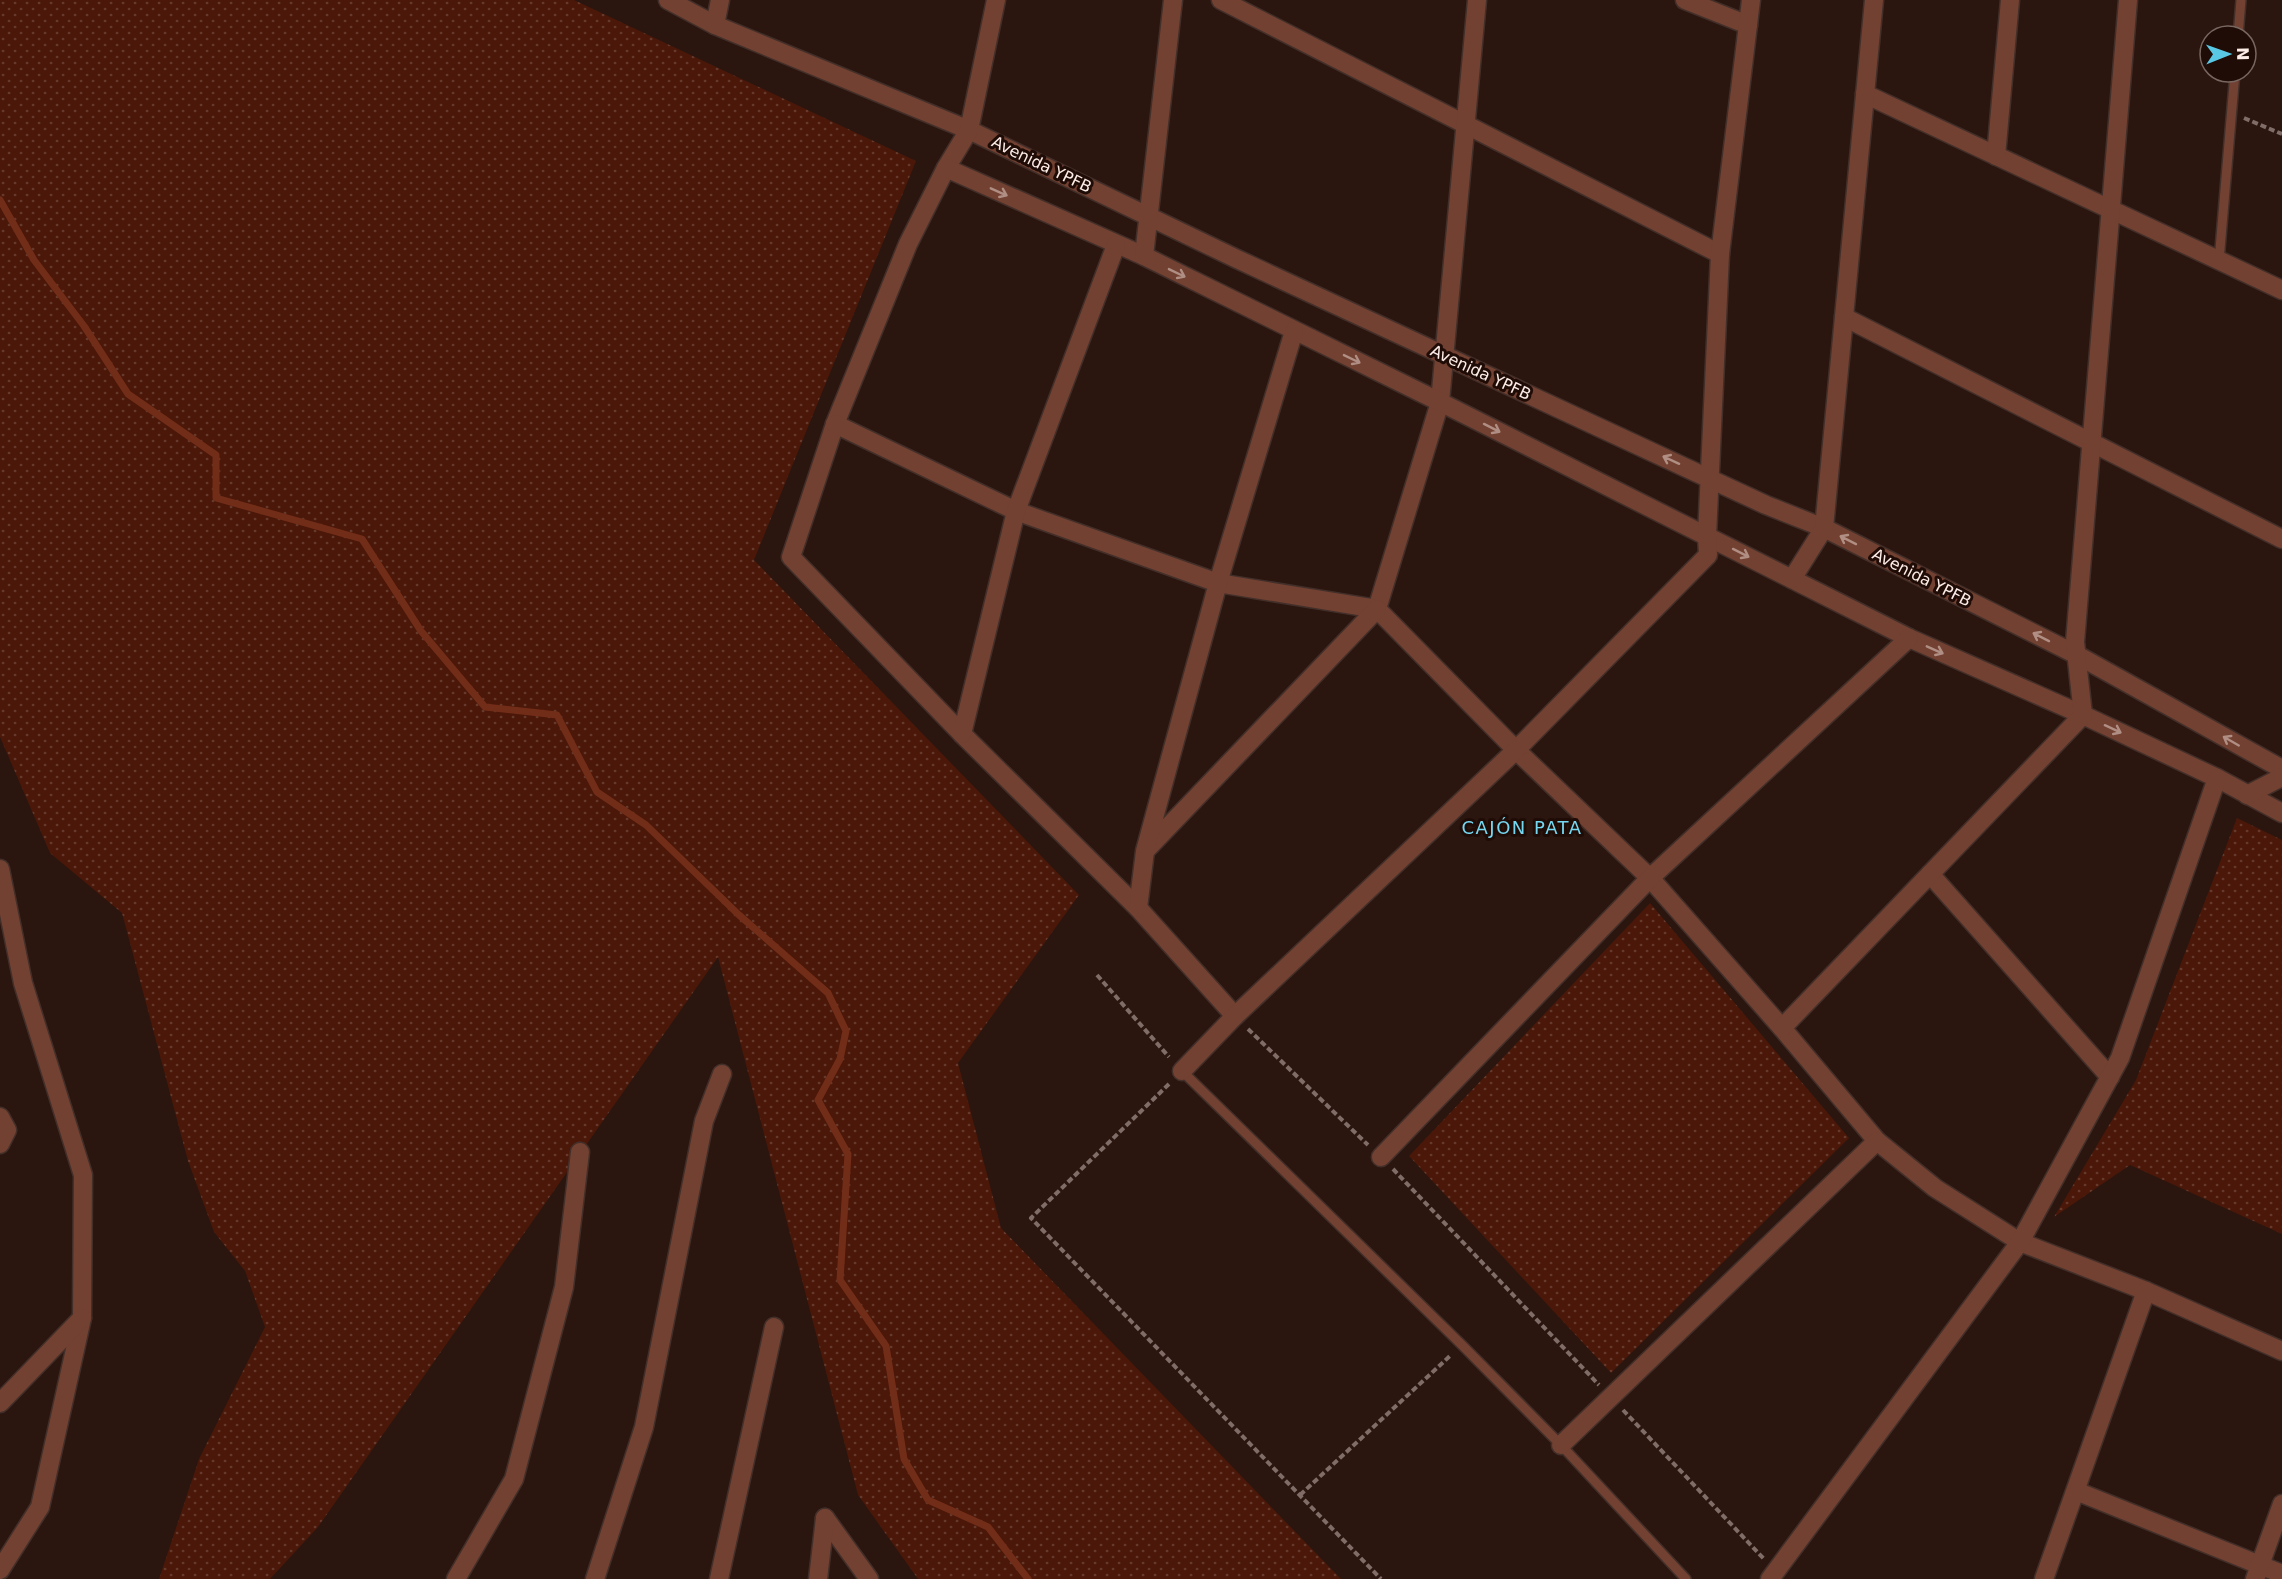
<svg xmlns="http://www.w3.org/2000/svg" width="2282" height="1579" viewBox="0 0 2282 1579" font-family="'DejaVu Sans',sans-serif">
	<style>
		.grass { fill: url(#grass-dots) }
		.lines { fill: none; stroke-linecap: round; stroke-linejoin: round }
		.stream { stroke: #722d19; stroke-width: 7 }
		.lane-casing { stroke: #432f29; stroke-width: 12 }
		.street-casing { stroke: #432f29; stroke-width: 21 }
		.path { stroke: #806d68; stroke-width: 4; stroke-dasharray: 6 3; stroke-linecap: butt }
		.lane { stroke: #724132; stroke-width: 9 }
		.street { stroke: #724132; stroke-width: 18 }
		.oneway { stroke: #b08e83 }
		.labels { text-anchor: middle; stroke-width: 6; stroke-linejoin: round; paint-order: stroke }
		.street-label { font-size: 16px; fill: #fcece7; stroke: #200c06 }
		.neighbourhood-label { font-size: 18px; letter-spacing: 1.5px; fill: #75d8f2; stroke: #200c06 }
	</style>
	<defs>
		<pattern id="grass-dots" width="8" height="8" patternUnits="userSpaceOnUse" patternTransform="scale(1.5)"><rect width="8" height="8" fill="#4a1708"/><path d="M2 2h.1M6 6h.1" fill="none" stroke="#65392c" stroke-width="1.8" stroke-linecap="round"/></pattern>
	</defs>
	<rect width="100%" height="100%" fill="#2a150f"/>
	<g class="grass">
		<path d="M0,0H574L916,161L754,560L1079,895L958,1063L1001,1228L1341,1579H918L858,1495L718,957L318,1527L270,1579H159L199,1459L265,1327L245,1271L214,1232L188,1161L122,913L50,853L0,737Z"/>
		<path d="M2237,818L2282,840V1234L2130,1165L2054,1217L2136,1080Z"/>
		<path d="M1650,903L1849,1138L1611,1373L1409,1156Z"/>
	</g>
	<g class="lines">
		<path class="stream" d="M0,200L34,260L84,326L128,394L216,455V498L362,539L421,631L485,707L557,715L597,792L646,825L739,915L828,993L846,1031L840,1059L818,1100L848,1154L840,1280L886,1346L904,1459L928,1500L988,1527L1028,1579"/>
		<g class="lane-casing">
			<g id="lane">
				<path d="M2238,36L2241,0"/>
				<path d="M2219,261L2235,72"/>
				<path d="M1182,1071L1462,1345L1561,1445L1686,1579"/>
			</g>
		</g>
		<g class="street-casing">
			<g id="street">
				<path d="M668,0L715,25L969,130L1237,259L1766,505L1824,528L2077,655L2282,769"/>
				<path d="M996,0L969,130L946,168L908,244L835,424L791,557L962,734L1138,908L1235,1016"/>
				<path d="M1221,0L1720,254"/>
				<path d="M1477,0L1440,402L1377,609L1516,750L1650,878L1782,1028L1877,1141L1935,1188L2020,1242L2146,1291L2282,1351"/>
				<path d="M1685,0L1748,25"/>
				<path d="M715,25L720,0"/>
				<path d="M1865,94L2282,290"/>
				<path d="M1996,156L2010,0"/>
				<path d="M946,168L1144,256L1440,402L1909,638L2083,715L2217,778L2282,813"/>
				<path d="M1144,256L1173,0"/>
				<path d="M1844,317L2282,539"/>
				<path d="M835,424L1016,511L1218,583L1377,609"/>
				<path d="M1792,579L1824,528L1874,0"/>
				<path d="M962,734L1016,511L1116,245"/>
				<path d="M2247,795L2282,777"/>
				<path d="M1146,850L1377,609"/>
				<path d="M0,869L23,983L83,1175L82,1318L40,1507L0,1570"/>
				<path d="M1930,874L2110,1077"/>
				<path d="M1138,908L1145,851L1218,583L1294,331"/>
				<path d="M1782,1028L2083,715L2075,642L2128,0"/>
				<path d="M1182,1071L1235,1016L1516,750L1708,555L1707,536L1720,254L1751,0"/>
				<path d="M0,1117L7,1130L0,1144"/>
				<path d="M1381,1157L1650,878L1909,638"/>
				<path d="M0,1403L82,1318"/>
				<path d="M1561,1445L1877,1141"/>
				<path d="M2076,1491L2282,1574"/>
				<path d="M825,1518L869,1579"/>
				<path d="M456,1579L514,1479L564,1287L580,1152"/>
				<path d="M595,1579L644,1427L704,1121L722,1074"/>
				<path d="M719,1579L774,1327"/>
				<path d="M818,1579L825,1518"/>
				<path d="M1770,1579L2020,1242L2120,1058L2217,778"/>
				<path d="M2044,1579L2146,1291"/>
				<path d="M2255,1579L2282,1504"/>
			</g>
		</g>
		<g class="path">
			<path d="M2244,118L2282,134"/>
			<path d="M1097,975L1169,1057"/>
			<path d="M1248,1029L1368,1145"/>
			<path d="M1169,1084L1031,1218L1381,1579"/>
			<path d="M1393,1169L1599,1385"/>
			<path d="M1623,1410L1764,1559"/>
			<path d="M1300,1495L1451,1355"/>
		</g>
		<use href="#lane" class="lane"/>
		<use href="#street" class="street"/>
	</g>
	<defs><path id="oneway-shaft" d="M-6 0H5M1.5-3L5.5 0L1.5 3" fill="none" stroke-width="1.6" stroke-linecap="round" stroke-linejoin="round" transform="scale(1.5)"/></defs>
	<g class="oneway">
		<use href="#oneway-shaft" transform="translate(999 192) rotate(24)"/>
		<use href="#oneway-shaft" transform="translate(1177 273) rotate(26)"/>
		<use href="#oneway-shaft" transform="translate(1352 359) rotate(26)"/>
		<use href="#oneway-shaft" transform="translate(1492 428) rotate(27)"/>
		<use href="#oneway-shaft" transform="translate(1671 460) rotate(-155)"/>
		<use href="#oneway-shaft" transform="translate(1848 540) rotate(-153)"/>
		<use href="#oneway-shaft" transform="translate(1741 553) rotate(27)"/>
		<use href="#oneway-shaft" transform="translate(2041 637) rotate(-153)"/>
		<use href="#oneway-shaft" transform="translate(1935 650) rotate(24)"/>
		<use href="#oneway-shaft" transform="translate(2113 729) rotate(25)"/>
		<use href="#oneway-shaft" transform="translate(2231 741) rotate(-150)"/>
	</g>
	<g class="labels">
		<g class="street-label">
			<text transform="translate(1042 164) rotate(26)" y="6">Avenida YPFB</text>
			<text transform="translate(1481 372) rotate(25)" y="6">Avenida YPFB</text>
			<text transform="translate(1922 577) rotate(27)" y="6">Avenida YPFB</text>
		</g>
		<g class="neighbourhood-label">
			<text x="1522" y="834">CAJÓN PATA</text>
		</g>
	</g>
	<g transform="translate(2228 54) rotate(89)"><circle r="28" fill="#200c06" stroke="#786660" stroke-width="1.5"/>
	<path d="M0-4.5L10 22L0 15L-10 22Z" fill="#59c8e4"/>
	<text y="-9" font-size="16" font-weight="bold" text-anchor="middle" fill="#fcece7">N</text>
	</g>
</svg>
